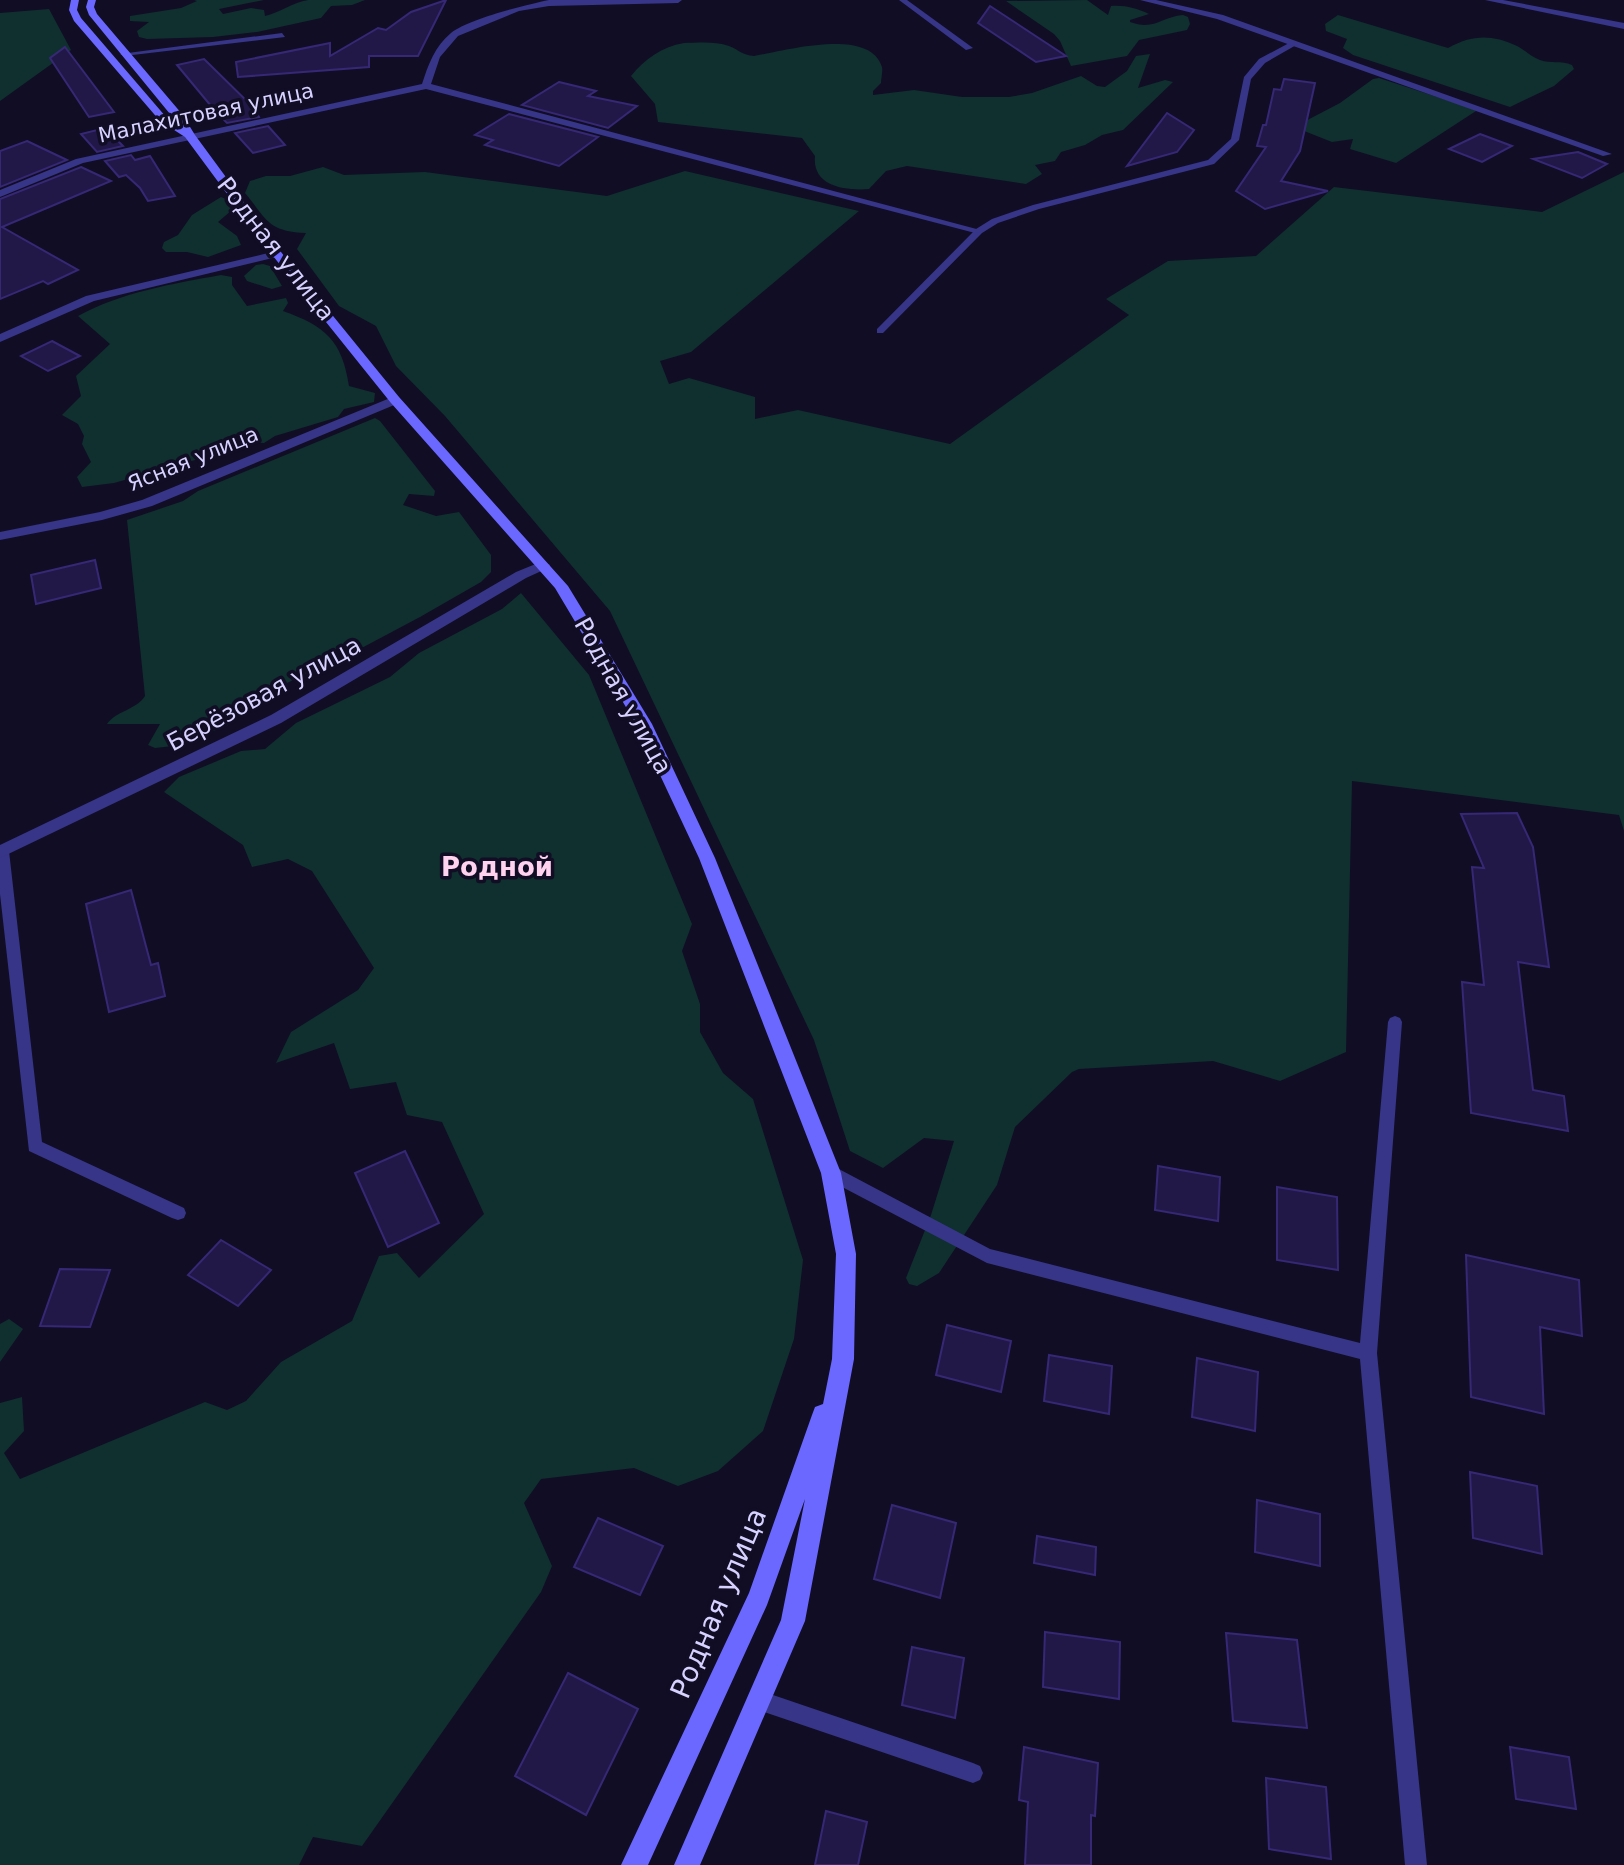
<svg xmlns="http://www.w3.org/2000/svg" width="1624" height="1865" viewBox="0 0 1624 1865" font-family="'DejaVu Sans',sans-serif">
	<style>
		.green { fill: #0f302e }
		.building { fill: #211848; stroke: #362875; stroke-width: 2 }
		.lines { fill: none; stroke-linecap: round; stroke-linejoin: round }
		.lane { fill: #373588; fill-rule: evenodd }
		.street { fill: #373588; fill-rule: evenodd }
		.secondary { fill: #6a68ff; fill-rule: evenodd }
		.labels { text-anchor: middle; stroke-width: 7; stroke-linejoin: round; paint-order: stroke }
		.far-street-label { font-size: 21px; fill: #d6d1ff; stroke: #110d25 }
		.street-label { font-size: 24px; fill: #d6d1ff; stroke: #110d25 }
		.neighbourhood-label { font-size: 26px; font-weight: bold; fill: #ffd3f0; stroke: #110d25 }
		.near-street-label { font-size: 28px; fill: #d6d1ff; stroke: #110d25 }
	</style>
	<rect width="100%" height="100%" fill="#110d25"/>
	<g class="green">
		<path d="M194,0H264L219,9L223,14L251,8L264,10L265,16C279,13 293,2 308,0C326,0 347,0 365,0L352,5L331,6L321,18L257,32L213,37L147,39L139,37L137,31L149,22L130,21V16L181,8L197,1Z"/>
		<path d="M1087,0L1108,15L1111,6C1125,5 1136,8 1149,14L1130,20V22C1154,31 1161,17 1183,15L1188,17L1190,24L1187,30L1139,40L1127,56L1071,66L1060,41L1054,34L1006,1Z"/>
		<path d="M49,9L71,50L0,101V13Z"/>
		<path d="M1338,15L1448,48C1472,35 1491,34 1517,46C1525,50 1531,57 1540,60C1551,64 1561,60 1572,65L1574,69L1554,86L1510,107L1353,55L1343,48L1347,39L1326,31L1325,24Z"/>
		<path d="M684,43C698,43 715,41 729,46C739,50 742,55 754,56C783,51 870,26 882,67C883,71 881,79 881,83L873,91V95L914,90L962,97H1009L1032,93L1081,76L1097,86L1105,87L1127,71L1136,56L1150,54L1138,88L1165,80L1173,82L1123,130L1102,135L1085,145L1061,152L1055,161L1035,165L1042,174L1026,184L907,166L886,171L869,189C844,191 812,186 815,156L802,138L658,122L655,104L631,76C645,59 661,47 684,43Z"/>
		<path d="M1379,78L1474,109L1476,111L1396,163L1350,149L1353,139L1332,142L1294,127L1340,103L1373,79Z"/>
		<path d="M323,167L344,175L425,172L607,196L685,171L859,211L691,352L660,361L669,384L689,378L755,397V419L798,410L950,444L1129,315L1106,299L1168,261L1256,256L1334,187L1542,212L1624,172V831L1619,815L1352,781L1346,1052L1280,1081L1213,1061L1079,1069L1072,1072L1015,1127L997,1185L939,1273L917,1286L909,1284L906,1278L931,1215L954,1141L924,1138L883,1168L850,1151L814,1040L610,611L445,416L396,366L376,326L339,306L297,249L306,233C268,231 268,221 245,193L250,181L266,176H290Z"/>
		<path d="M221,197L228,200L232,210L218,222L237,236L241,245L208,257L187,252H166L162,248L164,242L178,235L192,215Z"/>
		<path d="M263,264L270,266L282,286L272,289L247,281L244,276L256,265Z"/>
		<path d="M221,275L232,277V285L247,306L286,298L288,303L283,311C325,326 342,340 349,386L375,393L374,402L344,409L338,417L275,436L264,443L243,442L195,460L114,483L82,487L77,477L91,462L82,444L84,436L78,424L62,415L81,396L76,376L110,344L78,316C122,292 172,284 221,275Z"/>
		<path d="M375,418L380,421L435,491L434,496L409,494L403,505L436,516L459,512L491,555V572L481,582L420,617L356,651L261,695L227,726L173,746L155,748L148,745L160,724H107C116,711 136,710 145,696L127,520L183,501L198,491Z"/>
		<path d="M521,593L589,675L692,924L682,951L700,1004V1032L723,1073L753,1099L803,1260L794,1339L763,1431L718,1471L678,1486L634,1468L541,1479L524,1503L552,1566L541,1592L362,1846L313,1837L299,1865H0V1403L22,1397L24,1431L4,1453L20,1479L205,1402L227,1410L246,1401L281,1362L352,1321L379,1256L397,1253L419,1278L484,1214L442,1122L407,1115L396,1082L350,1089L334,1043L276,1063L291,1032L358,990L374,968L312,871L288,859L252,867L243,845L164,792L179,777L241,751L265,749L296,723L390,677L419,653L502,609Z"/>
		<path d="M9,1319L23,1329L0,1362V1324Z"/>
	</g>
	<g class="building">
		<path d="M446,0L418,56H369V67L238,77L236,62L330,43V56L378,28L386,30L411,12Z"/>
		<path d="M990,6L1066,56L1036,62L978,23Z"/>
		<path d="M65,47L114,112L89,117L50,58Z"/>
		<path d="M204,59L254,108L259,117L227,123L216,112L177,65Z"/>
		<path d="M1284,79L1315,83L1300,151L1281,181L1328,191L1265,209L1236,191L1266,147L1257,146L1263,125H1266L1274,89L1281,90Z"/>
		<path d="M559,82L596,91L588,96L637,106L608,128L522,105Z"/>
		<path d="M1167,113L1194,130L1177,152L1127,166Z"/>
		<path d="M509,114L598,137L559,166L485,145L493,140L475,135Z"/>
		<path d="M268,126L285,145L253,153L235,133Z"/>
		<path d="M105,128L123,146L97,152L81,134Z"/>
		<path d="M1480,134L1512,146L1482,162L1449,149Z"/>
		<path d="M27,141L67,160L0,187V151Z"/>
		<path d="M1578,152L1607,164L1582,178L1533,159Z"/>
		<path d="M131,155L135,160L150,156L175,196L148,201L140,188L126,175L119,177L105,161Z"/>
		<path d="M81,167L111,181L2,227L78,270L48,284L43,281L0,299V199Z"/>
		<path d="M52,341L80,356L48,371L21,356Z"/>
		<path d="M95,560L101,588L36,604L31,575Z"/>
		<path d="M1517,813L1533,847L1549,967L1518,962L1533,1090L1564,1096L1568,1131L1471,1113L1462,982L1484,985L1472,867L1484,868L1461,814Z"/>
		<path d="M131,890L151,965L158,963L165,996L109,1012L86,904Z"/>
		<path d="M405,1151L439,1223L388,1247L355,1173Z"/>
		<path d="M1158,1166L1220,1177L1218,1221L1155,1210Z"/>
		<path d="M1277,1187L1337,1197L1338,1270L1277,1260Z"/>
		<path d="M221,1240L271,1270L238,1306L188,1275Z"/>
		<path d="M1466,1255L1579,1280L1582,1336L1540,1327L1544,1414L1471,1397Z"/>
		<path d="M60,1269L110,1270L90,1327L40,1326Z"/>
		<path d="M947,1325L1011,1341L1001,1392L936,1375Z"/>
		<path d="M1049,1355L1112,1366L1109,1414L1044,1401Z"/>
		<path d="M1197,1358L1258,1372L1255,1431L1192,1417Z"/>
		<path d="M1470,1472L1537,1486L1542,1554L1473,1538Z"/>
		<path d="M1257,1500L1320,1514V1566L1255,1552Z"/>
		<path d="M892,1505L956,1523L940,1598L874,1579Z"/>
		<path d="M598,1518L663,1546L640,1595L574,1567Z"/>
		<path d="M1037,1536L1096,1547L1095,1575L1034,1563Z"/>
		<path d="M1045,1632L1120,1642L1119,1699L1043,1687Z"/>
		<path d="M1226,1633L1297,1640L1307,1728L1233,1721Z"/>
		<path d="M912,1647L964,1658L955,1718L902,1705Z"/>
		<path d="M568,1673L638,1709L586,1815L515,1776Z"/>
		<path d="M1024,1747L1098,1763L1095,1816L1091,1815V1865H1025L1028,1802L1019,1800Z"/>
		<path d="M1510,1747L1569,1757L1576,1809L1516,1799Z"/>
		<path d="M1266,1778L1326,1787L1331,1859L1269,1849Z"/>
		<path d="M826,1811L867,1822L858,1865H815Z"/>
	</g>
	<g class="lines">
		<g class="lane">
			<path d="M899,0H907L973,48L966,50Z"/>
			<path d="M282,33L285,37L124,56L120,54Z"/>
			<path d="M1291,42L1298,44L1265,63L1251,79L1239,140L1214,164L1039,209L998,223L982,233L883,333H877V329L976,229L992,219L1033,205L1208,160L1231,139L1244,77L1259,59Z"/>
			<path d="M0,847L7,848L9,851L42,1142L184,1208L186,1213L184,1218L178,1220L172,1218L29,1151L0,894Z"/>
			<path d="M1395,1016L1400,1018L1402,1022L1377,1353L1427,1865H1405L1360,1359L987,1263L825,1178L823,1173L825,1168L831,1166L837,1168L990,1249L1360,1343L1388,1022L1390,1018Z"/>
			<path d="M758,1690L973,1763L980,1766L983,1773L980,1780L973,1783L758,1710L751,1707L748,1700L751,1693Z"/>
		</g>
		<g class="street">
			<path d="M549,0H682L678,3L549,6L519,11L458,36L440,57L431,84L984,231L975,233L426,89L83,163L0,197V190L76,159L422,84C428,65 435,46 451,33C469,19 525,5 549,0Z"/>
			<path d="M1140,0H1156L1223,15L1612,154L1603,156L1217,19Z"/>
			<path d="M1485,0H1503L1624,23V29Z"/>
			<path d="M277,251L281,252V256L94,301L0,342V334L86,296Z"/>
			<path d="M395,396L399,397V403L152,506L102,520L0,540V532L100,512L142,500Z"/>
			<path d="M543,561L550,565L548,568L526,578L281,723L0,858V845L271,715L516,572Z"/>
		</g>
		<path class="secondary" d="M71,0H79L77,10L81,18L166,117L179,125L89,15L86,7L88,0H96L94,7L97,14L182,114L195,135L281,252L399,397L568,586L652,724L715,858L841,1173L856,1254L854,1359L805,1621L700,1865H674L781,1620L805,1499L767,1605L648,1865H621L749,1593L812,1415L815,1407L823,1404L832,1359L836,1254L821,1173L699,858L636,724L555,588L391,403L273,256L185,137L160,121L74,21L69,10Z"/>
	</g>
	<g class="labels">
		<g class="far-street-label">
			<text transform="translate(206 113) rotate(-12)" y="7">Малахитовая улица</text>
			<text transform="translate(193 459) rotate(-22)" y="7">Ясная улица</text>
		</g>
		<g class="street-label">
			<text transform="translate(276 249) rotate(52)" y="8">Родная улица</text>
			<text transform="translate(264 694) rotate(-28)" y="8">Берёзовая улица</text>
			<text transform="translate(623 696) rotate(61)" y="8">Родная улица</text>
		</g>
		<g class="neighbourhood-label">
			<text x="497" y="876">Родной</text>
		</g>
		<g class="near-street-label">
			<text transform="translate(718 1603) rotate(-67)" y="10">Родная улица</text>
		</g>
	</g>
</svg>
